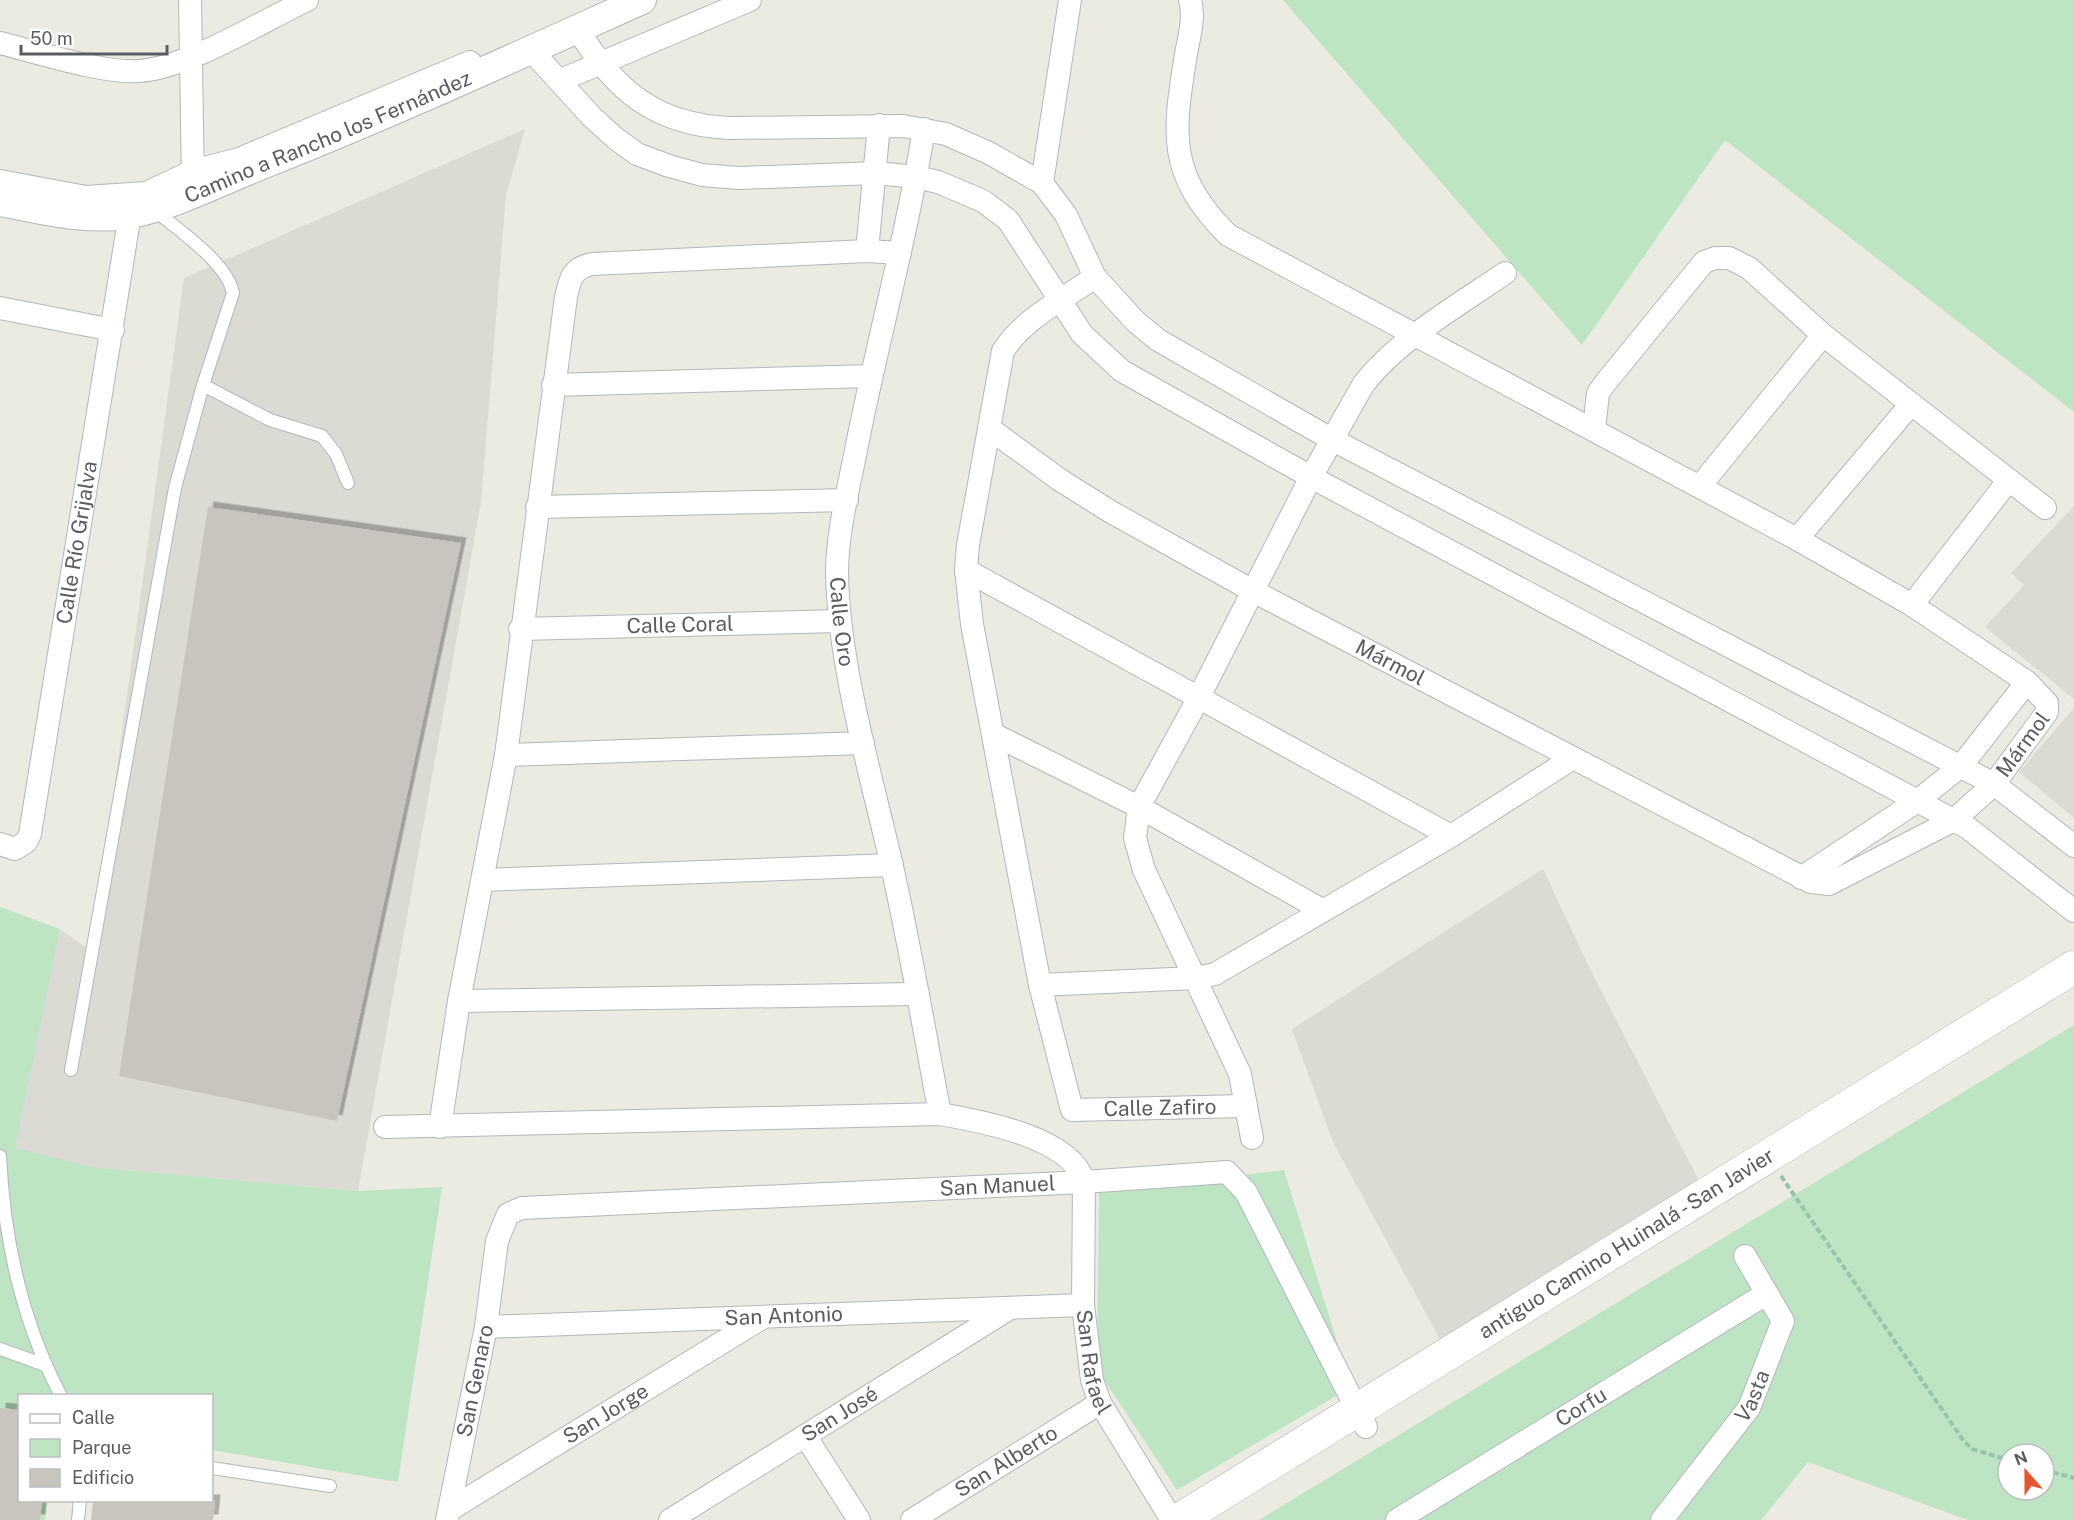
<svg xmlns="http://www.w3.org/2000/svg" width="2074" height="1520" viewBox="0 0 2074 1520" font-family="'Public Sans',sans-serif">
	<style>
		.industrial { fill: #dbdad3 }
		.green { fill: #bde4c3; fill-rule: evenodd }
		.building { fill: #c8c5be; filter: url(#shadow) }
		.lines { fill: none; stroke-linecap: round; stroke-linejoin: round }
		.service-casing { stroke: #b4b6bb; stroke-width: 14 }
		.minor-casing { stroke: #b4b6bb; stroke-width: 24 }
		.tertiary-casing { stroke: #b4b6bb; stroke-width: 30 }
		.secondary-casing { stroke: #b5b7bd; stroke-width: 34 }
		.path { stroke: #97c4aa; stroke-width: 4; stroke-dasharray: 6 3; stroke-linecap: butt }
		.service { stroke: #fff; stroke-width: 12 }
		.minor { stroke: #fff; stroke-width: 22 }
		.tertiary { stroke: #fff; stroke-width: 28 }
		.secondary { stroke: #fff; stroke-width: 33 }
		.labels { text-anchor: middle; stroke-width: 6; stroke-linejoin: round; paint-order: stroke }
		.street-label { font-size: 21px; fill: #5a5c62; stroke: #fff }
	</style>
	<defs>
		<filter id="shadow"><feDropShadow dx="5.5" dy="-5.5" stdDeviation="0" flood-color="#0004"/></filter>
	</defs>
	<rect width="100%" height="100%" fill="#ecebe1"/>
	<g class="industrial">
		<path d="M525,129L506,195L481,502L358,1191L91,1167L20,1396L0,1520V1144L14,1147L60,929L92,952L184,278Z"/>
		<path d="M2074,506V699L1985,627L2024,585L2011,573Z"/>
		<path d="M2074,708V818L2019,772Z"/>
		<path d="M1543,869L1590,969L1700,1183L1443,1345L1333,1142L1292,1029Z"/>
	</g>
	<g class="green">
		<path d="M1283,0H2074V412L1725,140L1582,345Z"/>
		<path d="M0,907L60,929L15,1148L91,1167L358,1191L442,1187L398,1482L212,1450V1396H20V1500L47,1501L45,1520H0Z"/>
		<path d="M2074,1025V1520H1968L1808,1462L1761,1520H1259ZM2008,1454H2044V1490H2008Z"/>
		<path d="M1284,1170L1351,1387L1177,1490L1097,1369L1099,1193Z"/>
	</g>
	<g class="building">
		<path d="M208,507L461,543L337,1121L119,1076Z"/>
		<path d="M0,1408L20,1410V1500H42L40,1520H0Z"/>
		<path d="M93,1500H215L213,1520H91Z"/>
	</g>
	<g class="lines">
		<g class="service-casing">
			<g id="service">
				<path d="M203,385L270,420L322,436L336,454L348,483"/>
				<path d="M71,1070L175,488L203,385L233,293C227,262 177,229 153,209"/>
				<path d="M0,1156C4,1239 22,1322 61,1396"/>
				<path d="M0,1349L45,1365"/>
				<path d="M212,1468L330,1486"/>
				<path d="M78,1520L80,1500"/>
			</g>
		</g>
		<g class="minor-casing">
			<g id="minor">
				<path d="M190,0L193,184"/>
				<path d="M577,28C614,90 655,125 730,128L903,126L946,134L989,153L1042,183L1066,215L1095,277L1135,321L1158,340L1331,439L1994,784L2074,846"/>
				<path d="M0,43C36,52 105,74 139,71C187,68 261,22 307,0"/>
				<path d="M529,48L591,116L615,138L637,154L669,166L702,175L739,178L876,173L916,177L938,182L983,201L1008,220L1082,334L1122,371L1311,477L1968,828L2074,911"/>
				<path d="M561,80L750,0"/>
				<path id="s1" d="M924,129C907,235 878,339 857,445C849,487 837,531 837,574C839,666 870,771 891,862C910,945 924,1030 940,1114"/>
				<path d="M0,181L86,197L146,193L193,171L239,159L470,62"/>
				<path d="M1042,183L1070,0"/>
				<path d="M867,251L879,125"/>
				<path id="s2" d="M1095,277C1064,299 1024,318 1003,351L968,545L966,570L972,624L1040,985L1072,1110L1246,1106"/>
				<path d="M0,308L113,330"/>
				<path d="M553,385L871,376"/>
				<path id="s3" d="M990,429L1060,480L1111,512L1253,591L1811,882L1829,884L1954,820L1994,784L2047,712V703L2027,682L1912,605L1797,539L1228,235C1167,174 1173,134 1186,54C1189,37 1195,18 1190,0"/>
				<path d="M1594,430L1598,393L1606,382L1704,262L1715,258H1729L1749,268L1823,335L2045,508"/>
				<path d="M1700,486L1823,335"/>
				<path d="M537,507L847,500"/>
				<path d="M1797,539L1911,404"/>
				<path d="M966,570L1451,836"/>
				<path d="M1912,605L2008,481"/>
				<path id="s4" d="M520,629L840,621"/>
				<path d="M995,735L1139,807L1322,910"/>
				<path d="M506,755L863,743"/>
				<path id="s5" d="M0,844L15,849L26,842L30,834L130,214"/>
				<path d="M1801,878L1916,802L1961,766L2027,682"/>
				<path d="M483,880L892,865"/>
				<path d="M1040,985L1195,978L1215,974L1451,836L1573,758"/>
				<path d="M459,1001L918,994"/>
				<path id="s6" d="M385,1127L940,1114C980,1121 1072,1137 1084,1182L1083,1305L1092,1380L1100,1403L1172,1520"/>
				<path d="M440,1127L459,1001L506,755L566,297C570,279 572,268 592,264L867,251L900,253"/>
				<path d="M1252,1138L1240,1074L1144,870L1135,838L1139,807L1198,699L1311,477L1363,385C1397,340 1459,305 1505,273"/>
				<path id="s7" d="M486,1327L1083,1305"/>
				<path d="M806,1437L859,1520"/>
				<path id="s8" d="M449,1510L762,1318"/>
				<path id="s9" d="M447,1520L486,1327L497,1241L508,1214L522,1208L1084,1182L1227,1172L1246,1192L1366,1427"/>
				<path id="s10" d="M670,1520L1007,1310"/>
				<path id="s11" d="M912,1520L1100,1403"/>
				<path id="s12" d="M1397,1520L1766,1294"/>
				<path id="s13" d="M1662,1520L1749,1408L1783,1321L1745,1256"/>
			</g>
		</g>
		<g class="tertiary-casing">
			<g id="tertiary">
				<path id="s14" d="M0,202C42,210 88,222 131,214C173,206 226,179 267,163C393,113 517,56 642,0"/>
			</g>
		</g>
		<g class="secondary-casing">
			<g id="secondary">
				<path id="s15" d="M1179,1520L2074,967"/>
			</g>
		</g>
		<g class="path">
			<path d="M1781,1176L1963,1440L1972,1449L2008,1460"/>
			<path d="M2044,1470L2074,1478"/>
		</g>
		<use href="#service" class="service"/>
		<use href="#minor" class="minor"/>
		<use href="#tertiary" class="tertiary"/>
		<use href="#secondary" class="secondary"/>
	</g>
	<g class="labels">
		<g class="street-label">
			<text dy="7" stroke="none"><textPath href="#s14" startOffset="344">Camino a Rancho los Fernández</textPath></text>
			<text dy="7" stroke="none"><textPath href="#s5" startOffset="333">Calle Río Grijalva</textPath></text>
			<text dy="7" stroke="none"><textPath href="#s1" startOffset="502">Calle Oro</textPath></text>
			<text dy="7" stroke="none"><textPath href="#s4" startOffset="160">Calle Coral</textPath></text>
			<text dy="7" stroke="none"><textPath href="#s3" startOffset="464">Mármol</textPath></text>
			<text dy="7" stroke="none"><textPath href="#s3" startOffset="1200">Mármol</textPath></text>
			<text dy="7" stroke="none"><textPath href="#s2" startOffset="980">Calle Zafiro</textPath></text>
			<text dy="7" stroke="none"><textPath href="#s9" startOffset="804">San Manuel</textPath></text>
			<text dy="7" stroke="none"><textPath href="#s15" startOffset="526">antiguo Camino Huinalá - San Javier</textPath></text>
			<text dy="7" stroke="none"><textPath href="#s7" startOffset="298">San Antonio</textPath></text>
			<text dy="7" stroke="none"><textPath href="#s6" startOffset="902">San Rafael</textPath></text>
			<text dy="7" stroke="none"><textPath href="#s9" startOffset="142">San Genaro</textPath></text>
			<text dy="7" stroke="none"><textPath href="#s13" startOffset="154">Vasta</textPath></text>
			<text dy="7" stroke="none"><textPath href="#s12" startOffset="216">Corfu</textPath></text>
			<text dy="7" stroke="none"><textPath href="#s8" startOffset="184">San Jorge</textPath></text>
			<text dy="7" stroke="none"><textPath href="#s10" startOffset="200">San José</textPath></text>
			<text dy="7" stroke="none"><textPath href="#s11" startOffset="111">San Alberto</textPath></text>
		</g>
	</g>
	<rect x="18" y="1394" width="195" height="108" fill="#ffffff" stroke="#bdbec0" stroke-width="1.5"/>
	<rect x="30" y="1414" width="30" height="9" fill="#ffffff" stroke="#bdbec0" stroke-width="1.5"/>
	<text x="72" y="1424" font-size="18" fill="#5a5c62">Calle</text>
	<rect x="30" y="1439" width="30" height="18" fill="#bde4c3" stroke="#bdbec0" stroke-width="1.5"/>
	<text x="72" y="1454" font-size="18" fill="#5a5c62">Parque</text>
	<rect x="30" y="1469" width="30" height="18" fill="#c8c5be" stroke="#bdbec0" stroke-width="1.5"/>
	<text x="72" y="1484" font-size="18" fill="#5a5c62">Edificio</text>
	<g transform="translate(2026 1472) rotate(339)"><circle r="28" fill="#ffffff" stroke="#bdbec0" stroke-width="1.5"/>
	<path d="M0-4.5L10 22L0 15L-10 22Z" fill="#e5562e"/>
	<text y="-9" font-size="16" font-weight="bold" text-anchor="middle" fill="#5a5c62">N</text>
	</g>
	<path d="M21 45v9h146v-9" fill="none" stroke="#5a5c62" stroke-width="3"/>
	<text x="30" y="45" font-size="18" fill="#5a5c62" stroke="#ffffff" stroke-width="4.5" paint-order="stroke">50 m</text>
</svg>
